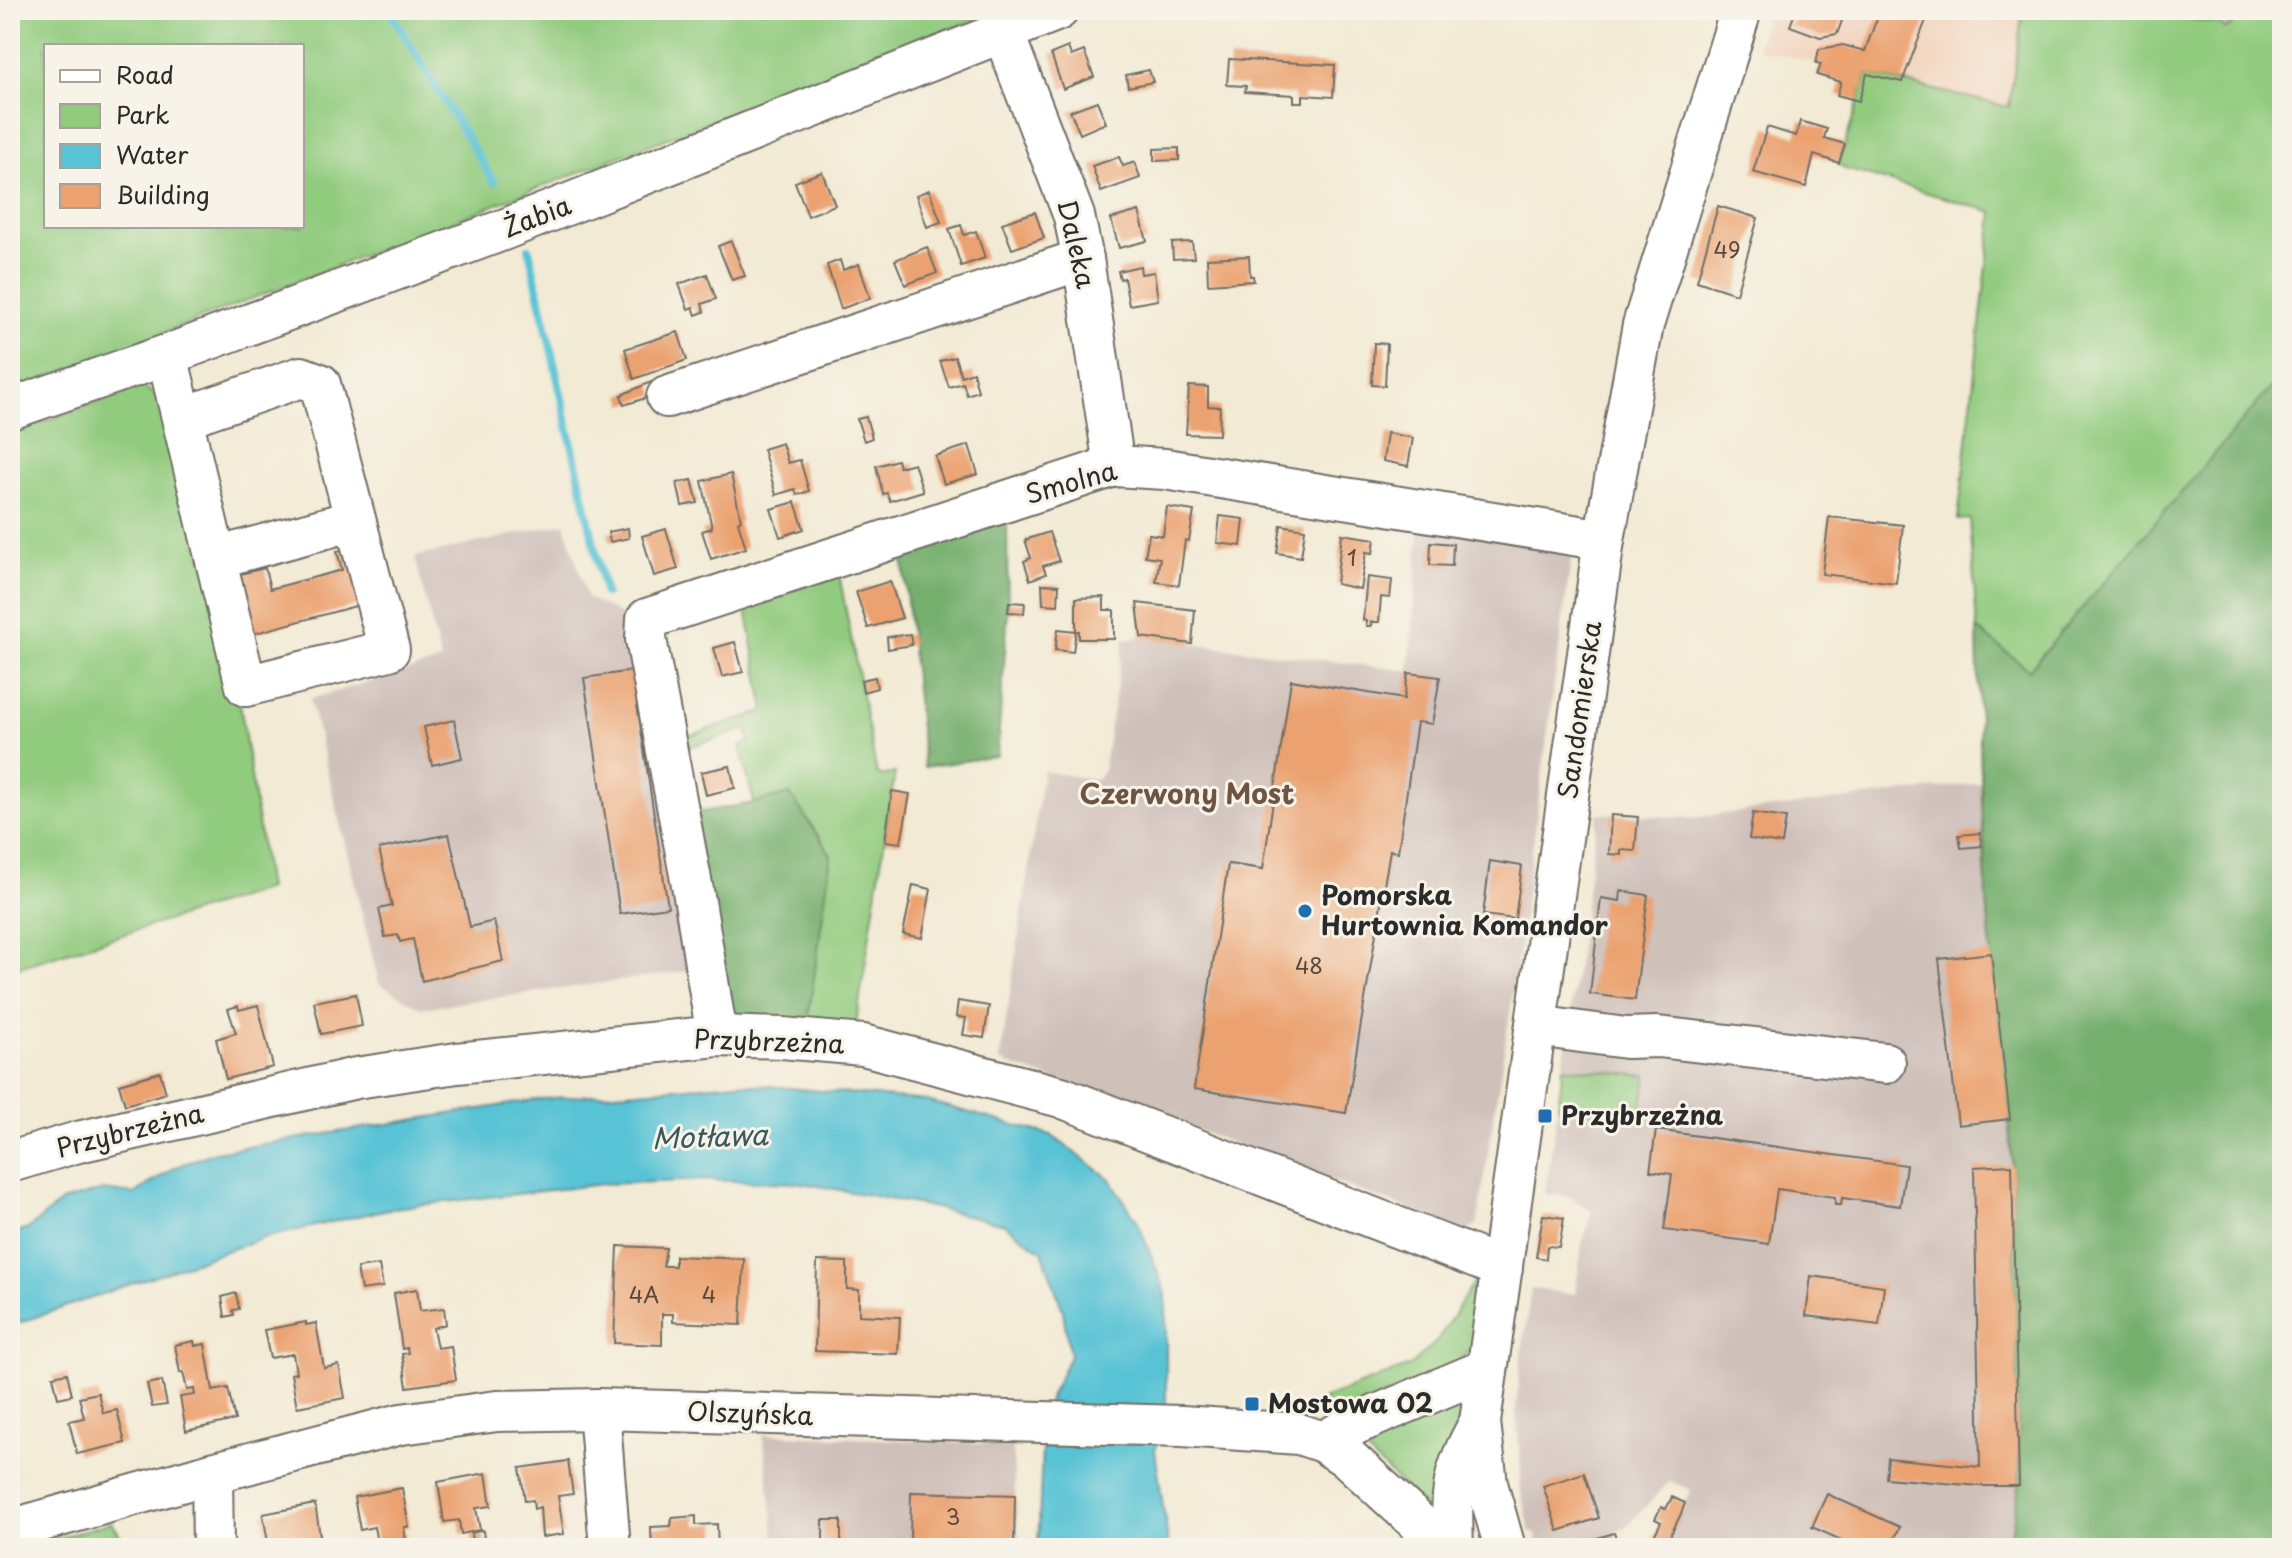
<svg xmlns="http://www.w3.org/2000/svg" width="2292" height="1558" viewBox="0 0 2292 1558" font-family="'Playpen Sans',sans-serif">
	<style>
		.built { fill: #f2d4be }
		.industrial { fill: #cfc0ba }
		.green { fill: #91cb7e; stroke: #5e7b54; stroke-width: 2; fill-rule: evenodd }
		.forest { fill: #74af6d; stroke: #506d4c; stroke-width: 2 }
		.water { fill: #59c3d5; stroke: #427780; stroke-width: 2 }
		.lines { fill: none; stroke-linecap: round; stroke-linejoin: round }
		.stream { stroke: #59c3d5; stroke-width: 8 }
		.building { fill: #eba170 }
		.minor-casing { stroke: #716e66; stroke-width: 44 }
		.minor { stroke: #fff; stroke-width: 40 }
		.poi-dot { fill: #1f6fb2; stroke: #f7f3e8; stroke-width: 3 }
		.labels { text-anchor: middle; stroke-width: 6; stroke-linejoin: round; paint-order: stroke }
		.number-label { font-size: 22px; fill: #5b483c }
		.street-label { font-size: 26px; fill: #2b2b2b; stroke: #f7f3e8 }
		.poi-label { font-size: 26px; font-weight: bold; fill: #2b2b2b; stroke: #f7f3e8; text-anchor: start }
		.neighbourhood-label { font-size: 28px; font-weight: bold; fill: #6e5443; stroke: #f7f3e8 }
		.water-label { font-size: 28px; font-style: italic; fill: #39595e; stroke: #f7f3e8 }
	</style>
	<rect width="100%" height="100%" fill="#f7f3e8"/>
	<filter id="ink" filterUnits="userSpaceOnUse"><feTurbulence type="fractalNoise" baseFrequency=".0125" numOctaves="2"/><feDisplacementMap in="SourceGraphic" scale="16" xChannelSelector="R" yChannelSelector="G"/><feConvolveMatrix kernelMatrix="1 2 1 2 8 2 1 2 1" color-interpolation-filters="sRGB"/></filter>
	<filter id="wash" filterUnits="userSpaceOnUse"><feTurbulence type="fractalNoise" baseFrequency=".006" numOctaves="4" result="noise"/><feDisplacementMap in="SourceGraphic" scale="32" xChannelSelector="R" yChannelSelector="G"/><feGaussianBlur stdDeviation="1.8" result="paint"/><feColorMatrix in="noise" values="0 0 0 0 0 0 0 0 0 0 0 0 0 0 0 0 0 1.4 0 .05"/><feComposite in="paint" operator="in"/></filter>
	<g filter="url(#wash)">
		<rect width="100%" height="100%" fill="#f2ead4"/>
		<path class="built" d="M1768,10H2023L2009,107L1757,49Z"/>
		<g class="industrial">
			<path d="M2134,10H2251L2226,30L2216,23Z"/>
			<path d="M565,523L587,598L636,622L697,970L421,1008L379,984L310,699L441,661L415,557Z"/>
			<path d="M1420,524L1572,551L1513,992L1477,1225L1467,1231L1189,1127L1000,1061L1043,771L1097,780L1103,772L1124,639L1141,637L1409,671Z"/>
			<path d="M1980,783L1991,953L2010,1119L2012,1166L2019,1486L2009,1548H1664L1691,1490L1670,1481L1627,1526L1614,1533L1564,1548H1539L1536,1534L1530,1530L1519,1484L1521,1471L1516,1414L1519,1374L1531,1289L1575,1294L1582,1244L1593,1212L1568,1196L1545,1194L1558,1106L1639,1120L1647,1077L1563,1067L1598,813L1691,818Z"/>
			<path d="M763,1434L1012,1445L1019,1548H776Z"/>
		</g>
		<g class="green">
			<path d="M10,10H999L10,392ZM46,46H302V226H46Z"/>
			<path d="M2023,10H2134L2216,23L2226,29L2251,10H2280L2282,37V375L2029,670L1977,629L1970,519L1958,520L1993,212L1842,168L1839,163L1867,74L2009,107Z"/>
			<path d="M141,385L164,401L240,703L268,889L19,967L10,974V434Z"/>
			<path d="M839,574L877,774L881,776L895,773L856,1024L808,1020L831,855L790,794L754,803L740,746L750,742L747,729L689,747L679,754L673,741L765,711L745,604Z"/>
			<path d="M1563,1067L1647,1076L1639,1120L1558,1106Z"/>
			<path d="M1477,1277C1482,1293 1482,1327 1475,1342C1469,1353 1458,1362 1449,1371L1330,1417H1317L1316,1406L1320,1400L1410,1366L1438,1340Z"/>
			<path d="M1463,1399L1465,1402L1444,1470L1438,1519L1366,1451L1363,1443L1365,1435Z"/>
			<path d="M112,1522L124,1542L147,1548H24Z"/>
		</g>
		<g class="forest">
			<path d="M2282,375V1548H2009L2019,1486L2012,1166C2008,1094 1997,1024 1991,953C1982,845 1979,737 1977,629L2029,670Z"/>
			<path d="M1007,520L1008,612L997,756L924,767L902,553Z"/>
			<path d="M790,794L831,855L808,1020L721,1018L688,814L754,803Z"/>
		</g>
		<path class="water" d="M737,1083L927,1101L1051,1135L1110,1179L1138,1222L1166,1294V1403L1155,1451L1169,1548H1038L1042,1450L1049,1399L1070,1356L1063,1311L1042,1251L1004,1224L922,1205L802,1183L706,1180L603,1184L393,1208L263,1238L10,1326V1234L28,1229L61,1202L103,1190L134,1194L174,1168L215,1152L541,1099Z"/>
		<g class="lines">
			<g class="stream">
				<path d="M389,10L494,182"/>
				<path d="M529,249L605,594"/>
			</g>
		</g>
		<g id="blocks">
			<g class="building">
				<path d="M1796,10L1799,11L1846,10L1837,34L1820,37L1790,26Z"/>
				<path d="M1880,10H1930L1902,82L1867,74L1859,101L1837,95L1841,82L1817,75L1821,64L1816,63L1819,49L1843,45L1865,51Z"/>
				<path d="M1068,47L1071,56L1084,51L1094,77L1063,89L1051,54Z"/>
				<path d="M1229,59L1335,65L1333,97L1303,95V102H1294V95L1245,92L1246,86L1227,85Z"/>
				<path d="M1149,70L1153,82L1128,87L1126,75Z"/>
				<path d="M1097,101L1106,123L1080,134L1070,111Z"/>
				<path d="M1800,121L1827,129L1824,138L1845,144L1839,163L1814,155L1806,187L1753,172L1767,127L1796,136Z"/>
				<path d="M1179,148V160L1154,161V149Z"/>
				<path d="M1119,157L1123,166L1135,162L1140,178L1101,192L1092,166Z"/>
				<path d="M822,172L835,205L808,216L795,182Z"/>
				<path d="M929,190L941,222L927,227L916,195Z"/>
				<path d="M1718,206L1758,218L1736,294L1697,281Z"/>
				<path d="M1139,211L1147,241L1119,248L1111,219Z"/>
				<path d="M1035,212L1044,238L1012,249L1002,223Z"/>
				<path d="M961,225L964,235L976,231L985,258L961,266L949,229Z"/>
				<path d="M731,241L745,276L732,280L718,246Z"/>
				<path d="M1192,242L1194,258L1173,259L1172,243Z"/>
				<path d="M927,247L937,273L905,285L895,260Z"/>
				<path d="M1249,256L1250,276H1253L1254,281L1208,284L1207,258Z"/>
				<path d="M840,260L843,270L859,264L870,298L841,309L827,265Z"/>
				<path d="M1140,266L1141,274L1154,272L1158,300L1129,305L1124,278L1120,279L1118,271Z"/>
				<path d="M707,274L716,299L702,304L704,312L696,315L693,307L688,309L679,284Z"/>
				<path d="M678,332L687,360L634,379L625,349Z"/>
				<path d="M1374,343L1387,344L1385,386L1372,385Z"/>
				<path d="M955,357L961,376L973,372L978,391L967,395L963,383L949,387L940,361Z"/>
				<path d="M651,382L655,395L624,405L621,395Z"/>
				<path d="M1189,386L1208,387V406L1220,407L1219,435L1186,434Z"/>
				<path d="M866,417L872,438L864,441L857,419Z"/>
				<path d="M1387,433L1413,438L1408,466L1383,461Z"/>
				<path d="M782,443L788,463L800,460L809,491L797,495L795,489L776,495L763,449Z"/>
				<path d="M969,445L978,474L944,484L935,456Z"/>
				<path d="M897,460L899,467L914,463L923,491L890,501L887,493L883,494L876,466Z"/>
				<path d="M731,474L741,520L738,522L746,548L711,559L702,531L712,528L702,481Z"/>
				<path d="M692,480L698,503L682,506L677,483Z"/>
				<path d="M795,502L804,529L780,537L771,509Z"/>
				<path d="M1167,507L1194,511L1189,541L1185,540L1179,585L1156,582L1160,558L1145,556L1149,534L1163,536Z"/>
				<path d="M1220,516L1244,519L1241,546L1217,543Z"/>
				<path d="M1829,517L1903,525L1896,583L1822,574Z"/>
				<path d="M1281,525L1305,529L1301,557L1277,553Z"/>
				<path d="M628,528L629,538L610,542L608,532Z"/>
				<path d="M666,529L678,569L654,576L642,536Z"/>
				<path d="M1049,532L1059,561L1043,566L1046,574L1030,580L1024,561L1031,558L1025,540Z"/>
				<path d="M1342,534L1375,539L1373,553L1366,552L1360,589L1336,584Z"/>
				<path d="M1431,542L1453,544L1452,566L1430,565Z"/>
				<path d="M351,548L363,604L245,636L232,576L265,568L270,589L342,570L337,551Z"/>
				<path d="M1367,577L1392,580L1390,598L1381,597L1379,622H1371V626H1366V621L1363,620Z"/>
				<path d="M890,581L902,618L868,628L856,592Z"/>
				<path d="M1042,584L1059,585L1058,605L1043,604Z"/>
				<path d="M1104,597V610H1114V639H1079V631H1076V598Z"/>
				<path d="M1009,602L1025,603L1024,613L1008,612Z"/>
				<path d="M1137,603L1195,610L1192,644L1141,637Z"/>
				<path d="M1058,629L1076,631L1073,652L1055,650Z"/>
				<path d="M910,634L912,645L888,649L887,637Z"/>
				<path d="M735,642L743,672L722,677L714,648Z"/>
				<path d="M632,671L668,907L620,914L584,678Z"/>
				<path d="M1408,673L1440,677L1432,724L1417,722L1398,852L1390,850L1346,1113L1194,1089L1228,864L1263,869L1291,680L1404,699Z"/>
				<path d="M875,677L877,688L863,692L861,680Z"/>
				<path d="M454,720L462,758L432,765L424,727Z"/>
				<path d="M730,766L735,788L706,795L701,772Z"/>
				<path d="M892,791L910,794L901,843L885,841Z"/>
				<path d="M1753,813L1786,818L1782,844L1749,839Z"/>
				<path d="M1611,815L1638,817L1635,851L1621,850V855L1609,854Z"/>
				<path d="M1980,833L1982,846L1961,848L1959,835Z"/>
				<path d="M449,834L470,927L494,921L503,961L422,981L413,939L400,942L398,935L385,937L379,909L392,906L379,849Z"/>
				<path d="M1490,861L1522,866L1515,919L1483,915Z"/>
				<path d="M913,885L931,889L922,938L903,934Z"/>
				<path d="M1621,891L1648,895L1635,1000L1590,994L1601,898L1620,901Z"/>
				<path d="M1991,953L2010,1119L1958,1125L1939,959Z"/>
				<path d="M356,994L362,1026L321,1034L314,1002Z"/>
				<path d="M958,1001L989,1006L984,1038L963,1035L966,1018L956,1017Z"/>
				<path d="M258,1005L273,1067L226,1079L216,1039L236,1033L228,1009L238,1006L239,1010Z"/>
				<path d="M160,1072L166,1093L125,1105L119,1084Z"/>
				<path d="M1656,1130L1906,1165L1900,1206L1842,1198L1841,1205H1835V1197L1777,1189L1769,1244L1664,1230L1672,1174L1650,1171Z"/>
				<path d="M2012,1165L2019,1486H1980L1886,1478L1888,1458L1980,1467L1974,1167Z"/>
				<path d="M1543,1215L1564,1218L1559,1247L1547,1246L1546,1259L1536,1257Z"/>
				<path d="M618,1246L666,1248L663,1266H675V1256L744,1259L741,1325L673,1322V1314H662V1345L614,1343Z"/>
				<path d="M817,1261L847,1262V1289L859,1290V1315L900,1317L898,1354L815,1351Z"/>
				<path d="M379,1265L383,1287L361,1290L357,1268Z"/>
				<path d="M1811,1276L1884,1286L1879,1325L1806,1316Z"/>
				<path d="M417,1289L420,1311L444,1308L446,1324L433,1328L437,1348L451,1346L456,1380L407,1387L402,1354L408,1353L407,1348L402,1349L394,1293Z"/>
				<path d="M236,1293L239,1309L233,1310L234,1315L225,1317L222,1297Z"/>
				<path d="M306,1322V1325L316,1323L324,1368L339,1365L345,1398L297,1407L291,1374L296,1373L293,1354L270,1358L264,1330Z"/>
				<path d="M194,1341L195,1346L205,1344L213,1391L228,1388L235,1420L186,1431L180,1397L195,1395L194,1389L187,1390L183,1372L180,1373L175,1345Z"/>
				<path d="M67,1373L72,1395L58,1398L53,1376Z"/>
				<path d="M162,1381L167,1405L152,1407L147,1384Z"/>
				<path d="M98,1393L103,1413L117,1410L125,1443L77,1454L69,1421L84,1418L79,1397Z"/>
				<path d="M568,1461L573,1494L558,1496L564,1534L542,1537L540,1507L534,1509L533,1500L525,1501L520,1468Z"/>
				<path d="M486,1473L491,1506L476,1508L480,1530L461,1534L459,1520L444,1522L438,1482Z"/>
				<path d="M1584,1473L1599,1518L1558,1531L1543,1486Z"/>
				<path d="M402,1488L409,1527H404L407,1548H378L374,1527L360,1530L354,1497Z"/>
				<path d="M911,1492L1015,1495L1014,1548H994V1542L910,1539Z"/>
				<path d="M1827,1494L1900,1527L1892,1544L1901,1548H1859L1812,1527Z"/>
				<path d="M1672,1497L1685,1503L1680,1516L1664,1548H1648L1661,1522L1655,1519L1661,1507L1666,1509Z"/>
				<path d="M315,1504L322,1548H269L263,1514Z"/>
				<path d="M696,1516V1525L717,1524L718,1548H652L651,1527L671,1526L672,1518Z"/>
				<rect x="823" y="1520" width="18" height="27"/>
				<path d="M483,1530L485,1548H473L471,1533Z"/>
				<path d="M1614,1533L1620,1548H1586L1584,1542Z"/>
			</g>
		</g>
	</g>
	<g filter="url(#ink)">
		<use href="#blocks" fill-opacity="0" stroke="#716e66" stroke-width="2"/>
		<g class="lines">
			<g class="minor-casing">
				<g id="minor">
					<path d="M1003,32L1074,216L1083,259L1114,466"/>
					<path d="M167,355L246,686L389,650L320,384L301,377L182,418"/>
					<path d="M667,397L1083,259"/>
					<path d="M10,409L167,355L503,230L1058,10"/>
					<path d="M216,558L355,520"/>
					<path d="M1536,1026L1626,1038L1658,1037L1885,1063"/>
					<path d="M717,1036L694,896L646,639L647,619L1114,466L1165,469L1604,540"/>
					<path d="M10,1162L78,1142L356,1078L457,1063L717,1036L782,1038L863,1045L1061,1097L1502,1268"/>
					<path d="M599,1409L610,1548"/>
					<path d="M1323,1442L1351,1426L1487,1369"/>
					<path d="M212,1473L213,1548"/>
					<path d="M10,1530L212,1473L401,1424L497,1411L599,1409L1182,1426L1299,1434L1323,1442L1349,1459L1446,1548"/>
					<path d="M1453,1548C1451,1489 1451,1475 1480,1422"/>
					<path d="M1505,1548L1487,1484L1480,1422L1604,540L1643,325L1741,10"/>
				</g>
			</g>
			<use href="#minor" class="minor"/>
		</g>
	</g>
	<g class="poi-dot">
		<circle cx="1305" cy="911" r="8"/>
		<rect x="1537" y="1108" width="16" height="16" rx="4"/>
		<rect x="1244" y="1396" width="16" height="16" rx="4"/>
	</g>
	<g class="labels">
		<g class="number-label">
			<text x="1727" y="258">49</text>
			<text x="1352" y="566">1</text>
			<text x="1309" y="974">48</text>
			<text x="644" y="1303">4A</text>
			<text x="709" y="1303">4</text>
			<text x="953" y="1525">3</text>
		</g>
		<g class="street-label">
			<text transform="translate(537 217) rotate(-21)" y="9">Żabia</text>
			<text transform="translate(1076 244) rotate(77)" y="9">Daleka</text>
			<text transform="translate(1071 483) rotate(-16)" y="9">Smolna</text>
			<text transform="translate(1580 710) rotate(-82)" y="9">Sandomierska</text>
			<text transform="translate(769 1042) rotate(2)" y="9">Przybrzeżna</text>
			<text transform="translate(130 1131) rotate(-14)" y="9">Przybrzeżna</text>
			<text transform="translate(750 1414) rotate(2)" y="9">Olszyńska</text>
		</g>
		<g class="poi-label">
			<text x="1321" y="905">Pomorska<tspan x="1321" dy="30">Hurtownia Komandor</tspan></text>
			<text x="1561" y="1125">Przybrzeżna</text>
			<text x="1268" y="1413">Mostowa 02</text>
		</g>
		<g class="neighbourhood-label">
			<text x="1187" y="804">Czerwony Most</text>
		</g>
		<g class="water-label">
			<text transform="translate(710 1137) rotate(-2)" y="10">Motława</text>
		</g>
	</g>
	<rect width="2292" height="1558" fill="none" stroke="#f7f3e8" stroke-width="40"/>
	<rect x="44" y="44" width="260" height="184" fill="#f7f3e8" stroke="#a5a39c" stroke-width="2"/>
	<rect x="60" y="70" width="40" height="12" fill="#ffffff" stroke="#a5a39c" stroke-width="2"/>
	<text x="116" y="84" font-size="24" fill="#2b2b2b">Road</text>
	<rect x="60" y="104" width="40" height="24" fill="#91cb7e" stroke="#a5a39c" stroke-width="2"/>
	<text x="116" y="124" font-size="24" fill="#2b2b2b">Park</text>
	<rect x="60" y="144" width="40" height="24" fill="#59c3d5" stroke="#a5a39c" stroke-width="2"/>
	<text x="116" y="164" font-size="24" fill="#2b2b2b">Water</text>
	<rect x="60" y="184" width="40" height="24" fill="#eba170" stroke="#a5a39c" stroke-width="2"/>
	<text x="116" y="204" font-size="24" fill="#2b2b2b">Building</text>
</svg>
